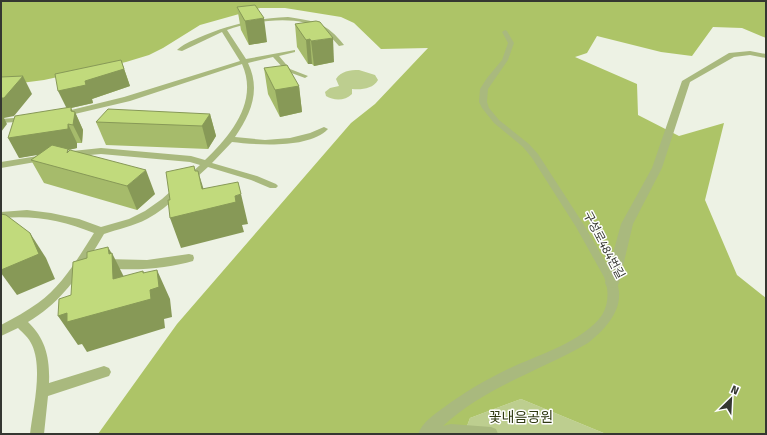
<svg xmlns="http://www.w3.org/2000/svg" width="767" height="435" viewBox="0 0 767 435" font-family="'Fira Sans','Noto Sans KR',sans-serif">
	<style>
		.green { fill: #bdce8f }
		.forest { fill: #adc467 }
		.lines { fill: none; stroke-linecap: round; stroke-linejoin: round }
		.service { fill: #a9b97e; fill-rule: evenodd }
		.minor { fill: #a9b97e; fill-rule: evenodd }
		.wall { fill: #a6bb6b }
		.shaded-wall { fill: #879957 }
		.building { fill: #c1da7c; stroke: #879957 }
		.labels { text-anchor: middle; stroke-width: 3; stroke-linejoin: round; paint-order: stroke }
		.street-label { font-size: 12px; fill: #353731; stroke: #fff }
		.near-park-label { font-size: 14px; fill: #2f3911; stroke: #fff }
	</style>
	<rect width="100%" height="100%" fill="#edf2e4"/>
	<g class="green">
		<path d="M359,70L375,75L378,80C373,89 361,90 352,89V94C345,101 334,101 326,96L325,92L330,88L339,86L336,79C341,71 350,70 359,70Z"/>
		<path d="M521,399L606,434H464L470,418Z"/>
	</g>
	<path class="forest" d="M1,1H766V38L742,28L713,27L692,56L661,52L597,36L587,53L575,57L637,84L638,115L679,136L724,123L705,200L737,275L766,298V434H606L521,399L470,418L464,434H98L177,324L351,123L375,104L428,48L381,49L354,23L341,17L285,8H260L200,25L163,48L149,55L126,62L44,80L21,83H1Z"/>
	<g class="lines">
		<g class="service">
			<path d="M288,17C315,21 327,23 344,45L339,46C334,41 330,35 324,31C299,13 253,21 227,30L246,59L295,50V52L279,56L290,69L308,76L305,78L286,71L273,57L248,63C261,90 251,114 235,137L265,140L290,138L310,133L324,127L328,129C309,149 257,145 232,142L212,163L257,176L276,184L278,186L276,188H270L251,180L208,167C189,184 170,207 147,219C134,226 118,229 104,234C83,269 64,301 28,322C46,339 50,359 49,383L104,366L109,368L111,372L109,376L48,396L44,434H30C33,408 43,369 32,345C29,338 23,333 18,328L1,336V325C14,318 27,311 38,303C63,285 78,258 94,233C63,220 34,215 1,218V212L27,210L51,213L79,219L101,227L129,219L145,211L162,199L200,165L190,162L101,154L66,157L63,156L62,154L63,152L101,148L191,156L205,160C230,136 259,102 242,64L130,101L62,117L58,115L59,113L124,97L240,61L222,32L182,51L177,50C182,45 191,41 198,38C227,25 256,18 288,17Z"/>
			<path d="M505,30L507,31L514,43L508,60L488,89L487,102L489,108L499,120L529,144L538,154L584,225L616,280C627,306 607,328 588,343C540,371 485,387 443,426L451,424L491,427L496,429L498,434H418C422,423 433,415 443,408C463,393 485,380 508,369C537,355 583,342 602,315C609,304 609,289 604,277L576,227L532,158L523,147L494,123L482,108L479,102L480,89L487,78L502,60L508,43L502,32Z"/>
			<path d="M26,117L30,119L29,121L1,123V119Z"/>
			<path d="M44,155L48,158L47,160L1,168V162Z"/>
			<path d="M189,254L193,255L194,258L193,261C169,268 125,273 101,266L100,263L101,260L105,259L147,260Z"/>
		</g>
		<path class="minor" d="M750,51L766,54V58L750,55L734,57L690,82L662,168L633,224L619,283L617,287L612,288L607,287L605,283L621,224L652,168L682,81L729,53Z"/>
	</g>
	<g class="wall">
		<path d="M237,7L267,42L249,45L241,30Z"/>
		<path d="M295,24L334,62L314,66L312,64H308L297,47Z"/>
		<path d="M121,60L130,86L92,99L93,103L71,108L73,111L75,112L83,130L82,143H77V148L68,150L69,152L155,194L137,210L44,183L31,160L39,154L19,158L66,108Z"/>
		<path d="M264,68L299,86L302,112L280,117L268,94Z"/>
		<path d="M210,114L216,136L208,149L106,145L96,122Z"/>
	</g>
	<g class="shaded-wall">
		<path d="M264,18L267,42L249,45L245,21Z"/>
		<path d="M333,38L334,62L314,66L311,41Z"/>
		<path d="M310,39L312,64H308L306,40Z"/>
		<path d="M121,60L130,86L92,99L93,103L71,108L74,115L75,112L83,130L82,143L73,125L71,111L67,109L58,91L85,81Z"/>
		<path d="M23,76L32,94L14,116L4,118L7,124L1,132V98Z"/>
		<path d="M299,86L302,112L280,117L275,90Z"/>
		<path d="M210,114L216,136L208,149L202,126Z"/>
		<path d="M68,124L77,143V148L68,150L79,173L67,153L68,150L19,158L8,138Z"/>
		<path d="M146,170L155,194L137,210L127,186Z"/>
		<path d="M198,171L207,200L235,196L241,194L248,224L242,225L244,232L181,248L170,218L202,189Z"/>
		<path d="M30,233L46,258L55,279L17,295L1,273V270Z"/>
		<path d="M108,247L112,254V253L127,283L143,273V271L151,289L157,270L170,299L172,317L164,319L165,328L87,352L82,344L78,345L58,316L113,279L109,254Z"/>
	</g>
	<g class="building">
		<path d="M255,5L264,18L245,21L237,7Z"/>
		<path d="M316,21L320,22L333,38L311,41L310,39L306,40L295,24Z"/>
		<path d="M121,60L124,69L85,81L86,85L58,91L55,74Z"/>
		<path d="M287,65L299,86L275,90L264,68Z"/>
		<path d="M23,76L4,98H1V77Z"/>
		<path d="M71,107V111L75,112L73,125L68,124V129L8,138L15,116Z"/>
		<path d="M108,109L210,114L202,126L96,122Z"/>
		<path d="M52,145L68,149L67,153L70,150L146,170L127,186L31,160Z"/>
		<path d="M194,166L195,171H198L202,189L238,182L241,194L235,196L236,202L170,218L168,200H170L166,172Z"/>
		<path d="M1,214L6,215L30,233L39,254L1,270Z"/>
		<path d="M108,247L109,254L112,253L113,279L143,271V273L157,270L159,287L150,290L151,299L67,322V313L58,316L59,299L71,295L73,262L87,258V252Z"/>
	</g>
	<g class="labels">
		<g class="street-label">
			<text transform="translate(604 245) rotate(62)" y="4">구성로484번길</text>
		</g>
		<g class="near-park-label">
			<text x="521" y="422">꽃내음공원</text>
		</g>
	</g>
	<rect width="767" height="435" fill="none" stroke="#353731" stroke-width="4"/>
	<g transform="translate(731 399) rotate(24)" stroke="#ffffff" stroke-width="3" paint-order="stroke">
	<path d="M0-3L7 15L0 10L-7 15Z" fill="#353731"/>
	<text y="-6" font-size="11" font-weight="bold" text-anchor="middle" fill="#353731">N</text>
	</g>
</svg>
